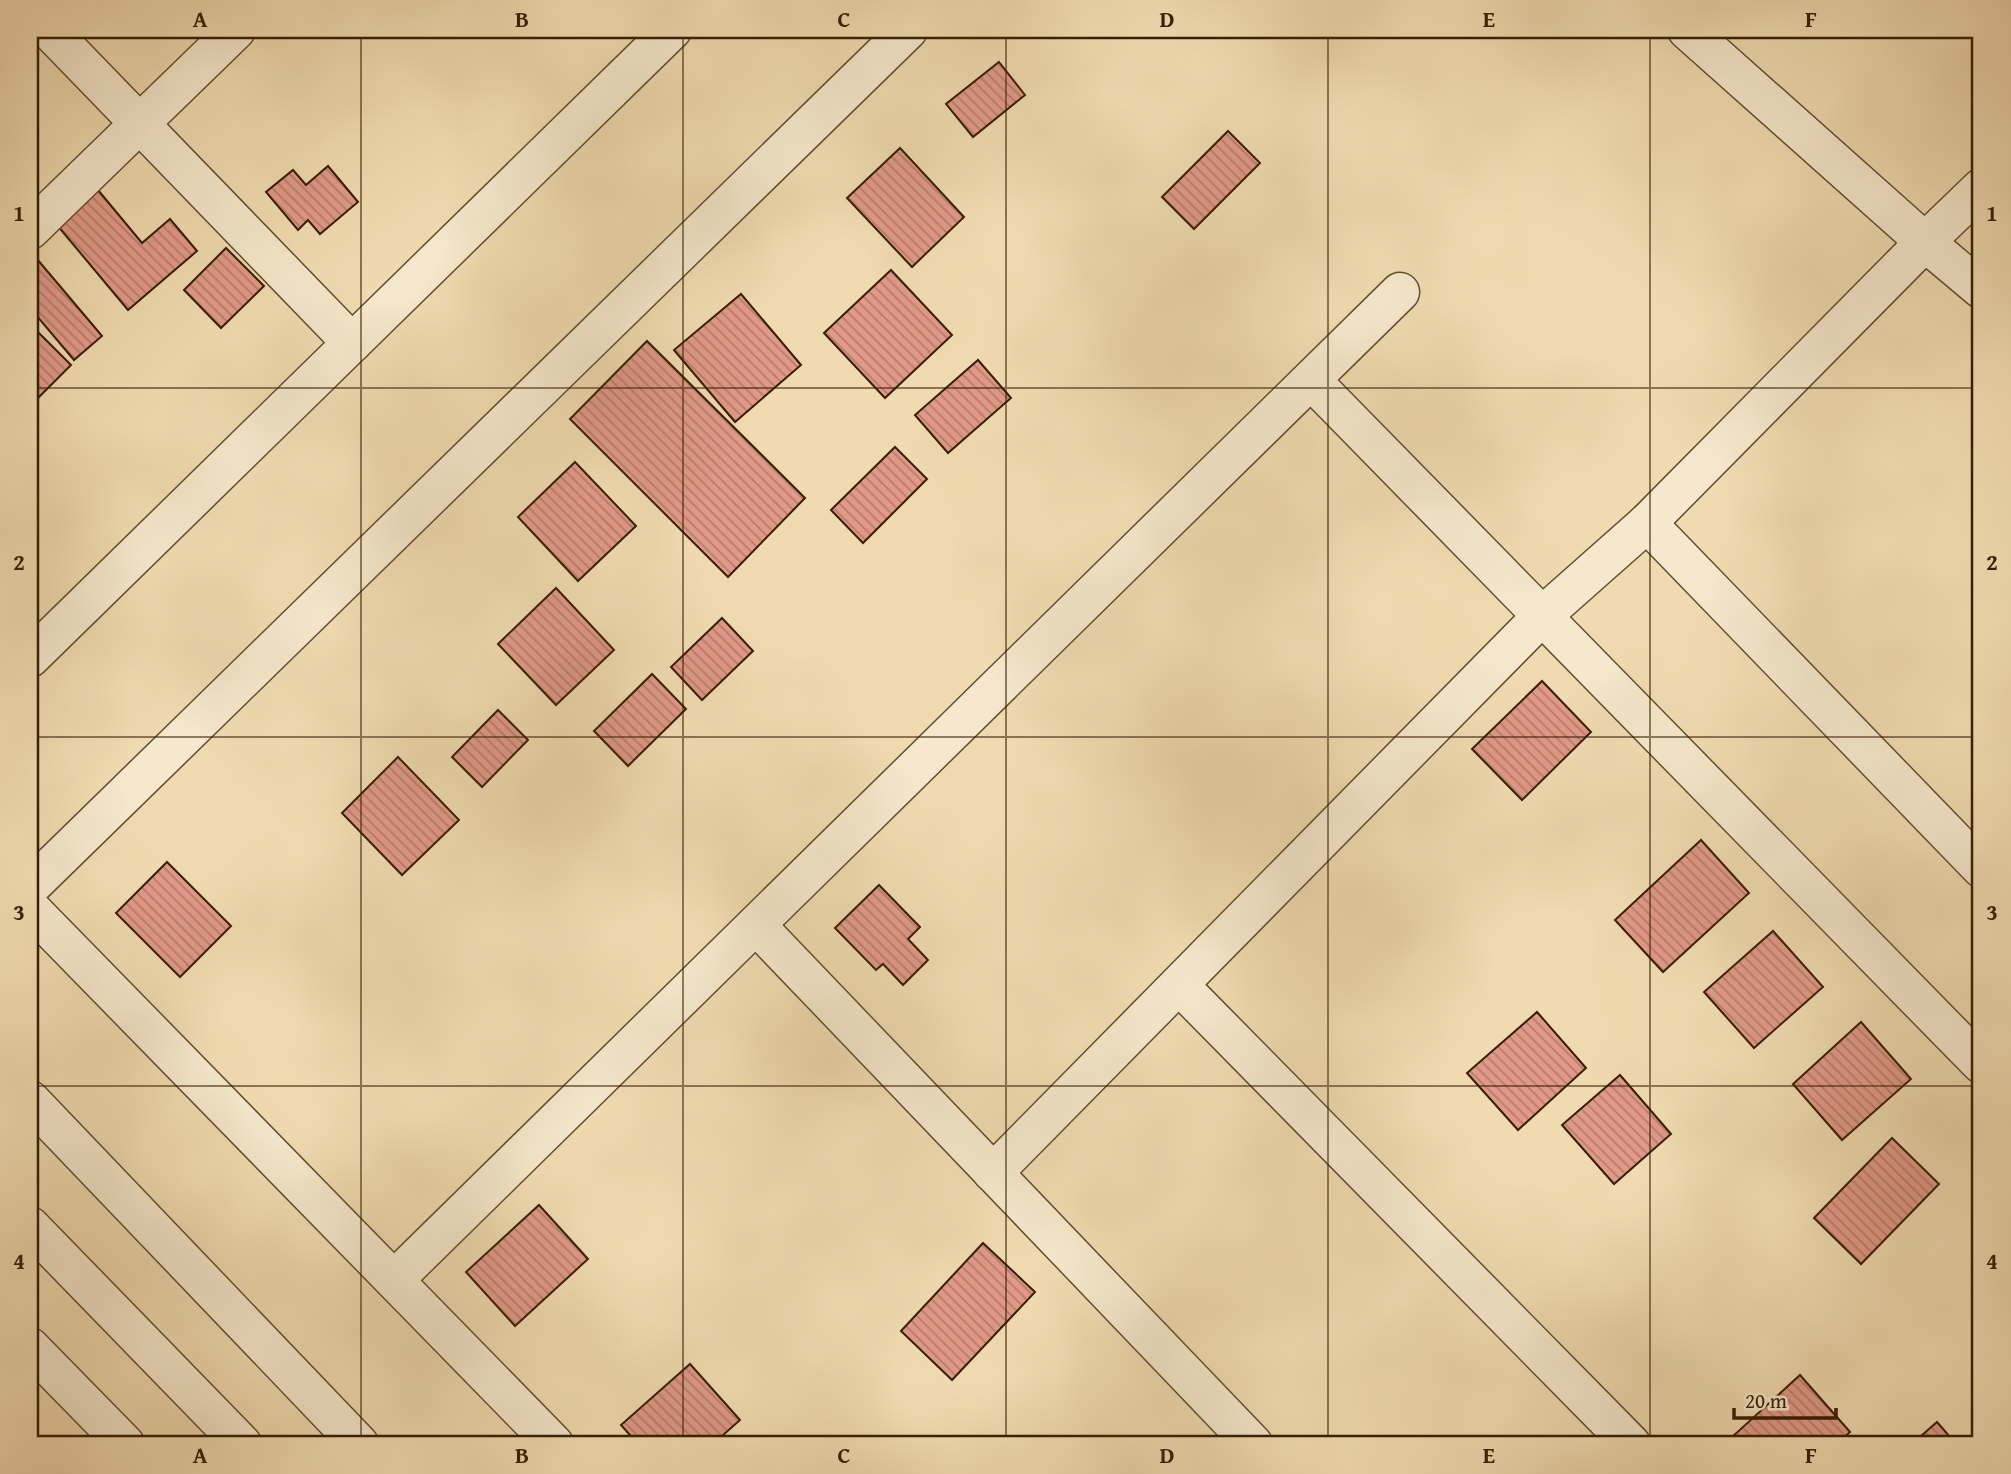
<svg xmlns="http://www.w3.org/2000/svg" width="2011" height="1474" viewBox="0 0 2011 1474" font-family="'Gentium Book Plus',serif">
	<style>
		.building { fill: url(#building-back-hatch); stroke: #361e02; stroke-width: 2 }
		.lines { fill: none; stroke-linecap: round; stroke-linejoin: round }
		.minor-casing { stroke: #644d2e; stroke-width: 41 }
		.minor { stroke: #f5e8cc; stroke-width: 38 }
		.grid { fill: none; stroke: #361e02; stroke-width: 2; stroke-opacity: 0.55 }
		.neatline { fill: none; stroke: #361e02; stroke-width: 2.5 }
		.grid-label { font-size: 23px; text-anchor: middle; font-weight: bold; fill: #361e02 }
	</style>
	<defs>
		<pattern id="building-back-hatch" width="6" height="6" patternUnits="userSpaceOnUse" patternTransform="scale(1.75)"><rect width="6" height="6" fill="#e19988"/><path d="M-1 5l2 2M0 0l6 6M5-1l2 2" fill="none" stroke="#b77c6d"/></pattern>
	</defs>
	<rect width="100%" height="100%" fill="#f0dbb0"/>
	<filter id="stains"><feTurbulence type="fractalNoise" baseFrequency=".00286" numOctaves="4"/><feColorMatrix values="0 0 0 0 .2 0 0 0 0 .09 0 0 0 0 .02 0 0 0 .5 -.17"/></filter>
	<radialGradient id="worn" r=".72"><stop offset=".6" stop-color="#630" stop-opacity="0"/><stop offset="1" stop-color="#630" stop-opacity=".3"/></radialGradient>
	<g class="building">
		<path d="M999,62L1025,95L973,137L946,104Z"/>
		<path d="M1228,131L1260,163L1194,229L1162,197Z"/>
		<path d="M900,148L964,217L912,267L847,198Z"/>
		<path d="M328,166L358,202L320,234L308,220L298,230L266,192L293,170L306,185Z"/>
		<path d="M98,190L142,243L170,219L197,251L128,310L57,225Z"/>
		<path d="M226,248L264,286L221,328L184,290Z"/>
		<path d="M37,259L102,336L74,360L30,308V265Z"/>
		<path d="M891,270L952,335L885,398L824,333Z"/>
		<path d="M741,294L801,365L735,422L674,350Z"/>
		<path d="M35,329L71,365L31,405L30,335Z"/>
		<path d="M647,341L805,498L728,577L570,419Z"/>
		<path d="M978,360L1011,398L948,453L915,415Z"/>
		<path d="M895,447L927,479L863,543L831,510Z"/>
		<path d="M575,462L636,526L578,581L518,517Z"/>
		<path d="M556,588L614,650L556,705L498,644Z"/>
		<path d="M722,618L753,651L702,700L671,667Z"/>
		<path d="M652,674L686,709L628,766L594,731Z"/>
		<path d="M1542,681L1591,732L1522,800L1472,749Z"/>
		<path d="M498,710L528,740L482,787L452,757Z"/>
		<path d="M398,757L459,820L402,875L342,813Z"/>
		<path d="M1701,840L1749,893L1663,972L1615,920Z"/>
		<path d="M167,862L231,926L180,977L116,913Z"/>
		<path d="M879,885L920,927L908,939L928,960L903,985L883,964L876,970L835,928Z"/>
		<path d="M1773,931L1823,987L1754,1048L1704,992Z"/>
		<path d="M1537,1012L1586,1068L1518,1130L1467,1073Z"/>
		<path d="M1861,1022L1911,1079L1842,1140L1793,1084Z"/>
		<path d="M1620,1075L1671,1134L1614,1184L1562,1125Z"/>
		<path d="M1892,1138L1939,1184L1861,1264L1814,1218Z"/>
		<path d="M539,1205L588,1259L515,1326L466,1272Z"/>
		<path d="M983,1243L1035,1292L952,1380L901,1331Z"/>
		<path d="M690,1364L740,1420L713,1444H638L621,1425Z"/>
		<path d="M1800,1375L1850,1432L1837,1444H1738L1732,1437Z"/>
		<path d="M1937,1422L1956,1444H1912Z"/>
	</g>
	<g class="lines">
		<g class="minor-casing">
			<g id="minor">
				<path d="M49,30L352,343"/>
				<path d="M1687,30L1925,242L1981,289"/>
				<path d="M30,230L236,30"/>
				<path d="M1311,380L1981,1064"/>
				<path d="M1647,523L1981,868"/>
				<path d="M30,658L672,30"/>
				<path d="M30,887L908,30"/>
				<path d="M30,908L554,1444"/>
				<path d="M756,925L1253,1444"/>
				<path d="M1179,985L1631,1444"/>
				<path d="M30,1100L359,1444"/>
				<path d="M993,1173L1542,616L1647,523L1925,242L1981,188"/>
				<path d="M30,1226L242,1444"/>
				<path d="M394,1280L1400,292"/>
				<path d="M30,1347L125,1444"/>
			</g>
		</g>
		<use href="#minor" class="minor"/>
	</g>
	<path class="grid" d="M361,30V1444M683,30V1444M1006,30V1444M1328,30V1444M1650,30V1444M30,388H1981M30,737H1981M30,1086H1981"/>
	<rect width="2011" height="1474" fill="none" stroke="#f0dbb0" stroke-width="77"/>
	<path d="M1734 1408v10h102v-10" fill="none" stroke="#361e02" stroke-width="3.5"/>
	<text x="1745" y="1408" font-size="21" fill="#361e02" stroke="#f5e8cc" stroke-width="5" paint-order="stroke">20 m</text>
	<rect x="38" y="38" width="1934" height="1398" class="neatline"/>
	<g class="grid-label">
		<text x="200" y="27">A</text>
		<text x="522" y="27">B</text>
		<text x="844" y="27">C</text>
		<text x="1167" y="27">D</text>
		<text x="1489" y="27">E</text>
		<text x="1811" y="27">F</text>
		<text x="19" y="221">1</text>
		<text x="1992" y="221">1</text>
		<text x="19" y="570">2</text>
		<text x="1992" y="570">2</text>
		<text x="19" y="920">3</text>
		<text x="1992" y="920">3</text>
		<text x="19" y="1269">4</text>
		<text x="1992" y="1269">4</text>
		<text x="200" y="1463">A</text>
		<text x="522" y="1463">B</text>
		<text x="844" y="1463">C</text>
		<text x="1167" y="1463">D</text>
		<text x="1489" y="1463">E</text>
		<text x="1811" y="1463">F</text>
	</g>
	<rect width="100%" height="100%" filter="url(#stains)"/>
	<rect width="100%" height="100%" fill="url(#worn)"/>
</svg>
